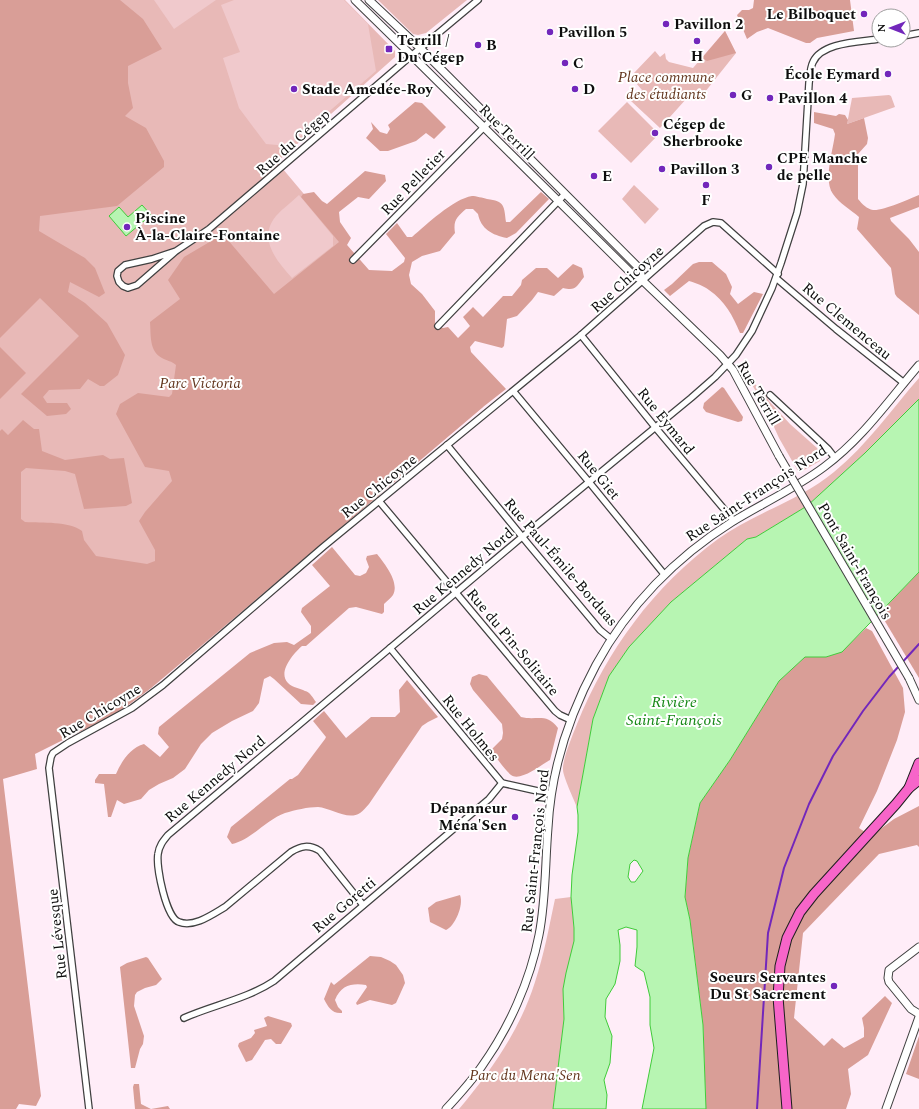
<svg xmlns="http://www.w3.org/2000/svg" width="919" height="1109" viewBox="0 0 919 1109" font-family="Spectral,serif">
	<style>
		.green { fill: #e8b9b7 }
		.forest { fill: #d99e97 }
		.pitch { fill: #f0c9cc }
		.water { fill: #b7f5b2; stroke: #40cb3a; fill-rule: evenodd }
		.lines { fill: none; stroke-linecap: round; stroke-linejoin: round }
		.minor-casing { stroke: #404040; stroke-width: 8 }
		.tertiary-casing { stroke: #404040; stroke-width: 9 }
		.primary-casing { stroke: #1e1e1e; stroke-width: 11 }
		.minor { stroke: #fff; stroke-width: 5.5 }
		.tertiary { stroke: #fff; stroke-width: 7 }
		.primary { stroke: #f765c9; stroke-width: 9 }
		.rail { stroke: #7227bb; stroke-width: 2 }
		.tertiary-bridge-casing { stroke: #404040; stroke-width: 9; stroke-linecap: butt }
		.tertiary-bridge { stroke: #fff; stroke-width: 7 }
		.poi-dot { fill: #7227bb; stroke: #fff; stroke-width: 1.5 }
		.labels { text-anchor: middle; stroke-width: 4; stroke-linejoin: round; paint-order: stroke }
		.poi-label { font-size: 15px; font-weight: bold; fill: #0d0d0d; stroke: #fff; text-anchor: start }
		.park-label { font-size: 15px; font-style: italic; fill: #63361e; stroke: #fff }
		.street-label { font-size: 15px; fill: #0d0d0d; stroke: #fff }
		.water-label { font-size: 16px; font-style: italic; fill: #178817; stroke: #fff }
	</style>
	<rect width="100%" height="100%" fill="#ffedf8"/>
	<g class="green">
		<path d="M0,0H345L395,51V57L277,162L483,407L192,654L151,688L127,706L109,717L83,730L0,755Z"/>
		<path d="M378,0H467L426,33L418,35L413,34Z"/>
		<path d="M725,31L736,53L701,97L687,98L660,128L631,101L642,90L636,83L639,79L634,73L655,51L660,57L665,53L666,59L669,62L693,68Z"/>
		<path d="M889,95L891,96L895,107L847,124L852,98Z"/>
		<path d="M627,102L659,134L631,163L598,131Z"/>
		<path d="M634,185L659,209L645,224L622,199Z"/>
		<path d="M742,363L752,381L764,393L769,401L790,424L817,448L821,455L820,461L799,473L779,438L765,407L740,364Z"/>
		<path d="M919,378V399L865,453L807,506L756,537L747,539L671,602L629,647L609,676L593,719L577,807C574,800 563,776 563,770C562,760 573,734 577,724C607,650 654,586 718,539C754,513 799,501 834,472C867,445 891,410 919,378Z"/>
		<path d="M571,897L574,928V941L563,989L564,1019L553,1109H459C491,1071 520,1030 535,982C544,955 549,927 555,899Z"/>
	</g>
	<g class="forest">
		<path d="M0,0H120L143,19L162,49L128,66V83L133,108L125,116L146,128L164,161V167L117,206L40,216L39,231L61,244L85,258L95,268L105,293L99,297L70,282L68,292L85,303L107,323L125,355L118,375L104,386H100L88,379L80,389L49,390L43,397L47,403H67L71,409L66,414L47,416L21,394L79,336L40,298L0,338Z"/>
		<path d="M754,0H850L854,31L817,38L810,43H806L768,28L757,32L747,39L737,15L742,10H749L753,8Z"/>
		<path d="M725,31L736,53L707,61L702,58Z"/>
		<path d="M415,102L422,103L446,127L434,139L426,133L416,141L388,151H380L366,138L373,129L371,122L380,132L387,134L390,129L388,125Z"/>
		<path d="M814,112L836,116L839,114L845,115L848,120L847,124L864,118L868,138L867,144L858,154V199C862,204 867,209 873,210C883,211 909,199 919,195V207L890,218L891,221L909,239L919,252V315L897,297L895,294L891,268L857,229L859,217C851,210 839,203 833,194C823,180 833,151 835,134L833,129L814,123Z"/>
		<path d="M365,171L385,175L386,181L369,199L358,197L339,212L340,222L351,238L347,245L369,270L392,271L404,262L405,258L386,234L397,223L407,237H412C426,225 453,199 472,196C476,196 483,198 487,199C505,201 504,206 506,222H510L541,192L549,199L516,233L507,238C492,235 481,229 478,214L473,209H466C457,217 453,220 455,233L440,251L422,256L412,262L409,275L411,284L422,294L435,311V326L443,328L448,327L458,338L470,326L463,317L473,307L483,317L503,296H512L521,285L522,280L536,268H547L558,278L573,264L582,268L584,277C576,287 576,291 563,288L554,296L538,292L532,300L517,316L507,319L504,346L502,348L475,341L470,347L471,352L506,389L483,407L151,688L127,706L109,717L35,754L37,769L3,779L41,1096L36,1106L19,1104L16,1109H0V431L2,429L8,435L23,420L34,429H39L42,451L65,460L103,455L110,459L124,458L132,503L126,506L84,509L75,474L65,471L26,468L21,472V519L25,522C42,523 69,521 82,531L84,540L96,556L147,564L155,561V550L139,521L145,512L172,481L169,471L145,467L116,414L120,404L138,393L169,397L172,394L176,365C172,361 167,361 162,358C149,351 151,335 150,322L180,299L168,280L184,257L218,237L227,239L274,294L339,242L301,197L303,194L314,192L322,201L327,204Z"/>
		<path d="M699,262H712L726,274L732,287L730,294L738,304L754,292L763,294L743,333H740C733,316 725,301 709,290C704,286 696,283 689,281L670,296L664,290L672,284L693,264Z"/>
		<path d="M0,347L26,373L0,399Z"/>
		<path d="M722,387L724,388L743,417L742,421L738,422L706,412L703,408L704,403Z"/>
		<path d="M332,547L355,575L360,576L366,573L369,567L366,559L367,556L377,554C384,563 400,582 393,595C391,598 387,601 384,604V612L382,614L356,607L349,608L306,646H302C294,653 277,672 288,683C293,688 300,688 305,691C310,692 313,698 316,702L313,705L301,704L274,679L270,676L264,679L259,703L253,711L232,721L212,733L201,744L185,769L173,778L159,784L149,790L141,799L124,804L117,800L111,817H108L104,784L95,783V780L99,774H116C121,762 130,748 144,744L160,757L169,747L158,734L159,727L250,653L274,643L287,642L294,645L311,633V626L301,612L302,608L330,586L312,565Z"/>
		<path d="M919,572V678L880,613Z"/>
		<path d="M866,628L872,631L903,688L905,712L897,740L877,791L859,828L871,836L894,819L919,806V847L917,845L879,854L803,933L794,1018L824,1046L832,1038L844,1048L864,1037V1028L862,1018L885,996L892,1003L868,1055L848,1069L851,1094L846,1109H706L703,1025L690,920L685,897L688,858L700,803L730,760L779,681L805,657H826L841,652Z"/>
		<path d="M479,674L487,676L521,717C537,721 546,712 558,728L550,760C541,765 520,782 511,775C503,768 497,758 491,750L502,739L503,733L502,724L473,690L470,684L472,677Z"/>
		<path d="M407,680L438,717L428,722L422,726L369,804C366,807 363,811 360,813C348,821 331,808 318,807C308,807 295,810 285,813C266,820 251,840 232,844L227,837L231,827L290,779H292L298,775L325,739L326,737L313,721L324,711L346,738L371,717H395L400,712L399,690Z"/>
		<path d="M460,895C464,905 455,926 446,930L430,922L428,908L436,902Z"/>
		<path d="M370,956L381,957L390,961L396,965L403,975L405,983L396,1003L392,1005L370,1000L357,1005L356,1003L367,987L366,985C352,983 341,985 335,1000L338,1007L342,1011V1013C332,1014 328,1007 324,999L331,982L334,985Z"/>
		<path d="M146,957L148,958L162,979L156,985L145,988L137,992L135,995L134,1006L144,1036L143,1044L140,1049L135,1068H131L120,967L127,963Z"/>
		<path d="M268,1016L291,1023L292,1026L281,1044H276L271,1039L265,1040L252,1060L246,1062L238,1046L239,1043L251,1038L255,1033L254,1030L267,1026L264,1018Z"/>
		<path d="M919,1036V1079L906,1074Z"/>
		<path d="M134,1084H139L141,1104L151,1109L168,1106L170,1109H135L133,1087Z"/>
	</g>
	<g class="pitch">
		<path d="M154,0H216L174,29Z"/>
		<path d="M234,0H344L368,24L376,71L289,146L266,144L239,108L223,58L240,52L221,5Z"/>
		<path d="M299,195L333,236V246L292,278C277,261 257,239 276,216C283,208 292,202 299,195Z"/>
	</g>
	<g class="water">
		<path d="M142,205L151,215L126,236L109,216L119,207L128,217Z"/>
		<path d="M919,399V572L842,652L826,657H805L779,681L730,760L700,803L688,858L685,897L690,920L703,1025L706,1109H642L654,1048L650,1025V997L644,972L635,966L637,947V930L626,927L618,930L620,945V961L615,984L606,999L605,1017L612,1036L610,1063L604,1080L607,1095L606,1109H553L564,1019L563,989L566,973L574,941V928L571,897L572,875L578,832V815L577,807L593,719L609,676L629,647L671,602L747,539L756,537L807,506L865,453ZM634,860L637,861L643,871L635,882H631L628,877L630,864Z"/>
	</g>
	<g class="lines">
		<g class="minor-casing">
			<g id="minor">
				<path d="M903,36L919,33"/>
				<path d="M176,251L152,259L125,265L118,271L117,276L119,282L123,286L128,288L137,285L176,251L209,229L264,182L405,61L478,0"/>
				<path d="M353,260L491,120"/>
				<path d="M776,278L836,329L904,383"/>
				<path d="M438,326L565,194"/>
				<path d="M581,335L655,427L734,521"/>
				<path d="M514,392L589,482L664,574"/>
				<path d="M770,395L828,449L835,458"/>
				<path d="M447,445L529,545L600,630L611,639"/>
				<path d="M379,501L555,711L560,715L571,720"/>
				<path d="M390,648L502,783L551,794"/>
				<path d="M363,905L320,851C309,844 301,846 291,852L225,907C213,914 194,928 179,922C166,918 156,867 158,854C159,846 163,841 168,835L522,537L691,398L715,377L736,355L752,331L772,288L781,263L797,213L803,184L809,83C810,76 810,68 813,62C822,42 860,42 879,39"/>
				<path d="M184,1018C213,1005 247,999 274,981L489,799L502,783"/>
				<path d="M89,1109L49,768L51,757L53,753L68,743L132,708L163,685L323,547L581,335L704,226L713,222L721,223L778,274"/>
			</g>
		</g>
		<g class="tertiary-casing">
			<g id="tertiary">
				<path d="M355,0L404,48L632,274L643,281L720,355L733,370L779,456"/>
				<path d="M369,0L420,48L639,268L643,281"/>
				<path d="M909,678L919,700"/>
				<path d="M919,947L889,970L888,978L889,982L911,1009L919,1014"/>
				<path d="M446,1109C459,1095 471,1082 482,1066C509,1028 530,981 539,935C546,900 545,864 548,828C551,771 569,715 596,665C628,606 676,557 732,522C763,503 796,488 824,467C863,438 888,401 919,365"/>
				<path d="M886,1109L919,1017"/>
			</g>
		</g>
		<g class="primary-casing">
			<g id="primary">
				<path d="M909,788L919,763"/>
				<path d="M787,1109L778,997L780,966L787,938L800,912L814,894L896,804L909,788L919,780"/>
			</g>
		</g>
		<use href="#minor" class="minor"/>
		<use href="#tertiary" class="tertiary"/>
		<use href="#primary" class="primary"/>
		<path class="rail" d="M757,1109L768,933L784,868L809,804L833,756L863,711L889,677L919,644"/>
		<g class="tertiary-bridge-casing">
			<path id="tertiary-bridge" d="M779,456L909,678"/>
		</g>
		<use href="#tertiary-bridge" class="tertiary-bridge"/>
	</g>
	<g class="poi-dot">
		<circle cx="864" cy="14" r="4"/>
		<circle cx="666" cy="24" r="4"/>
		<circle cx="550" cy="32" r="4"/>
		<circle cx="697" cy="41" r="4"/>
		<circle cx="478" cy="45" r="4"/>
		<rect x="385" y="45" width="8" height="8" rx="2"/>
		<circle cx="565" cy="63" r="4"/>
		<circle cx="888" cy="74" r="4"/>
		<circle cx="294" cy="89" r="4"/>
		<circle cx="575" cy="89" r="4"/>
		<circle cx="733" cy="95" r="4"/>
		<circle cx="770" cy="98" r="4"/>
		<circle cx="655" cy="133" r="4"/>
		<circle cx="769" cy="167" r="4"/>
		<circle cx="662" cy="169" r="4"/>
		<circle cx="594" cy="176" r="4"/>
		<circle cx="706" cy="185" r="4"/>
		<circle cx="127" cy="227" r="4"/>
		<circle cx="515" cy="817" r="4"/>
		<circle cx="834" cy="986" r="4"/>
	</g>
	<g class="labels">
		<g class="poi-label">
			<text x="856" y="19" text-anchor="end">Le Bilboquet</text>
			<text x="674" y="29">Pavillon 2</text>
			<text x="558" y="37">Pavillon 5</text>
			<text x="397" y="45">Terrill /<tspan x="397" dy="17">Du Cégep</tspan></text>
			<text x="486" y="50">B</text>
			<text x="697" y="61" text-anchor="middle">H</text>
			<text x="573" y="68">C</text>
			<text x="880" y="79" text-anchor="end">École Eymard</text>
			<text x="302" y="94">Stade Amedée-Roy</text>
			<text x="583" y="94">D</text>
			<text x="741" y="100">G</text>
			<text x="778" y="103">Pavillon 4</text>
			<text x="663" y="129">Cégep de<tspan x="663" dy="17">Sherbrooke</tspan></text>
			<text x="777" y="163">CPE Manche<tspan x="777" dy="17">de pelle</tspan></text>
			<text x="670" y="174">Pavillon 3</text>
			<text x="602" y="181">E</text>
			<text x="706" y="205" text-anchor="middle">F</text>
			<text x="135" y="223">Piscine<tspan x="135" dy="17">À-la-Claire-Fontaine</tspan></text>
			<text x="507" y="813" text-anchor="end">Dépanneur<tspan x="507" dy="17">Ména'Sen</tspan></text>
			<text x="826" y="982" text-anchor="end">Soeurs Servantes<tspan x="826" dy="17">Du St Sacrement</tspan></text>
		</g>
		<g class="park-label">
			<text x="666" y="82">Place commune<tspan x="666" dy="17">des étudiants</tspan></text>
			<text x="200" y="388">Parc Victoria</text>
			<text x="525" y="1080">Parc du Mena'Sen</text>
		</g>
		<g class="street-label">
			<text transform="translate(507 132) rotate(45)" y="5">Rue Terrill</text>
			<text transform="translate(293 142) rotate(-41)" y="5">Rue du Cégep</text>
			<text transform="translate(413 182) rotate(-46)" y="5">Rue Pelletier</text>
			<text transform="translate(627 279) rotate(-42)" y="5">Rue Chicoyne</text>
			<text transform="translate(847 321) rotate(40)" y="5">Rue Clemenceau</text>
			<text transform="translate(759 393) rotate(60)" y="5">Rue Terrill</text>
			<text transform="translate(666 421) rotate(51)" y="5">Rue Eymard</text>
			<text transform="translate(599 475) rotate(51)" y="5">Rue Giet</text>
			<text transform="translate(379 486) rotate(-39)" y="5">Rue Chicoyne</text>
			<text transform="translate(756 493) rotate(-33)" y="5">Rue Saint-François Nord</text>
			<text transform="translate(855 561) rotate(60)" y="5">Pont Saint-François</text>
			<text transform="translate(561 562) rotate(49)" y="5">Rue Paul-Émile-Borduas</text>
			<text transform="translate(463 571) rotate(-40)" y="5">Rue Kennedy Nord</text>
			<text transform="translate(513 642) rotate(50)" y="5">Rue du Pin-Solitaire</text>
			<text transform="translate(100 711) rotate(-31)" y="5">Rue Chicoyne</text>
			<text transform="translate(471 728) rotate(51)" y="5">Rue Holmes</text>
			<text transform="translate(215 779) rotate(-40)" y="5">Rue Kennedy Nord</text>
			<text transform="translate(535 851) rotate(-84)" y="5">Rue Saint-François Nord</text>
			<text transform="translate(344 905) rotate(-40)" y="5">Rue Goretti</text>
			<text transform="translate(57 934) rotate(-96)" y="5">Rue Lévesque</text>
		</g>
		<g class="water-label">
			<text x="674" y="707">Rivière<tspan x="674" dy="18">Saint-François</tspan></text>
		</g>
	</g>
	<g transform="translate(891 28) rotate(270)"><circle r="19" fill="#ffffff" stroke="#9e9e9e"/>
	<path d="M0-3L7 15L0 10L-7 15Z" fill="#7227bb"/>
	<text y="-6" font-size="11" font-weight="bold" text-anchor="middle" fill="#0d0d0d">N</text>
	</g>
</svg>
